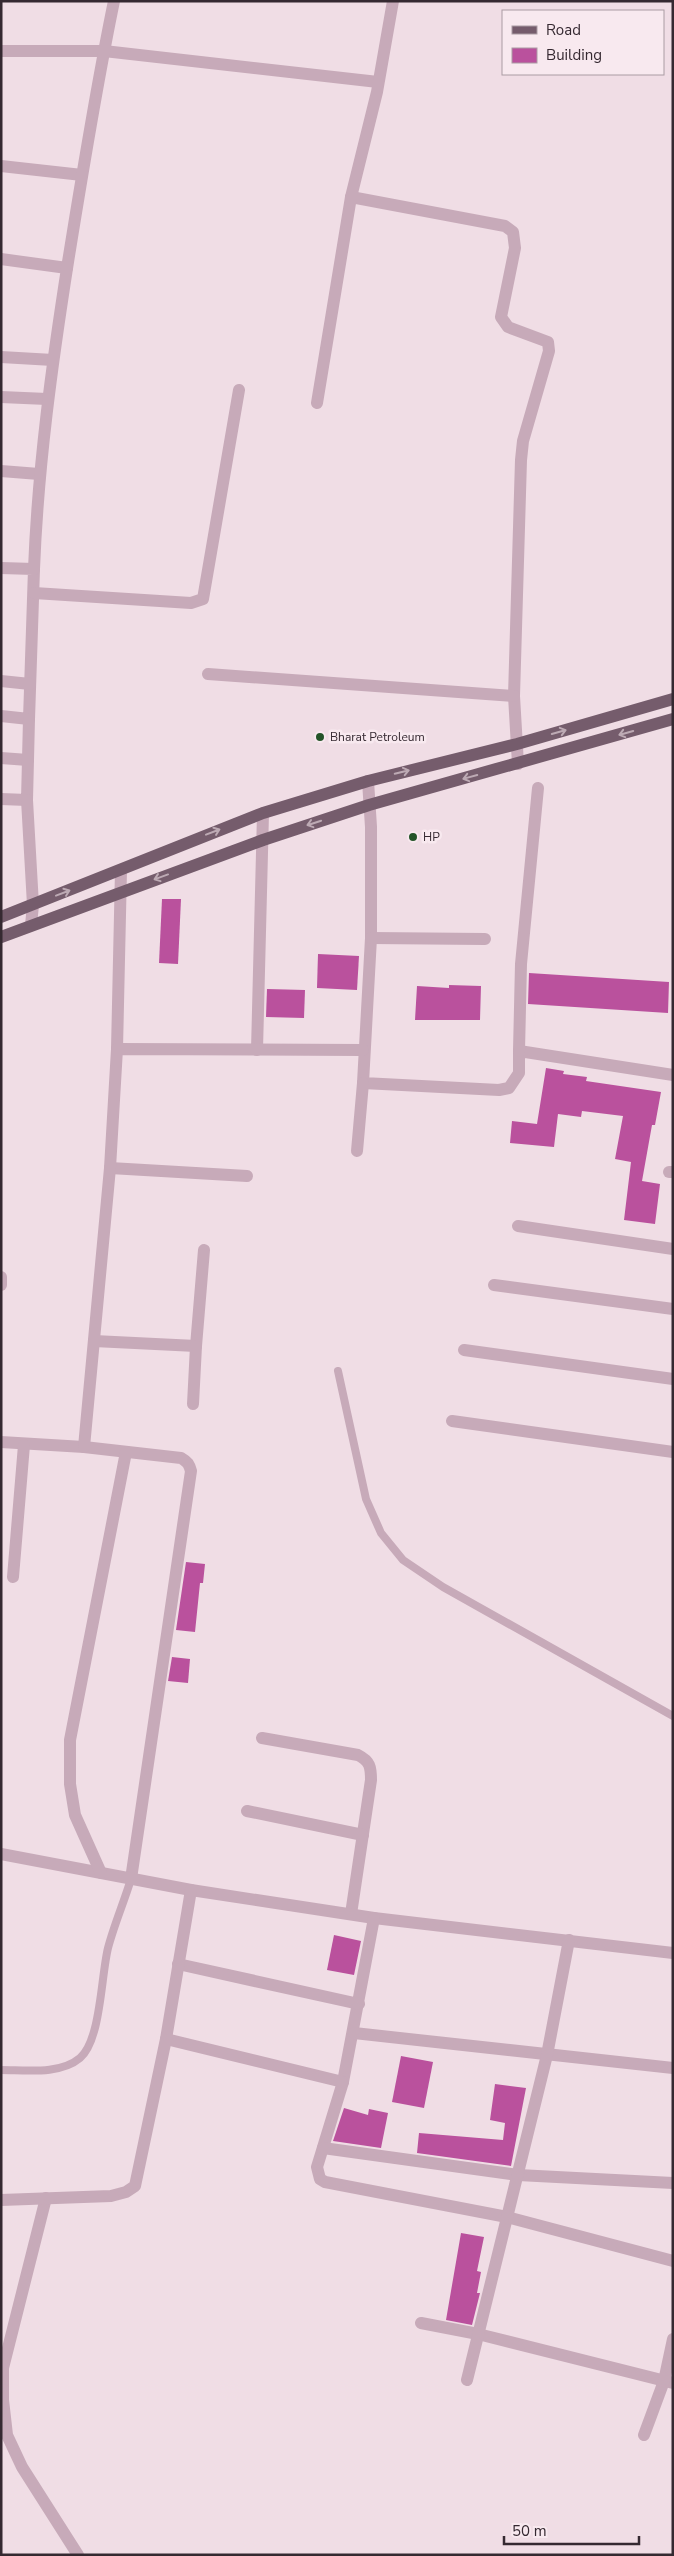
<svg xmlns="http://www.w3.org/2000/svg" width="674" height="2556" viewBox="0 0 674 2556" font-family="'Nunito Sans',sans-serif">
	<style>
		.building { fill: #ba519d }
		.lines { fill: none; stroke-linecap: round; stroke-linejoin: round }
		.lane { stroke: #c7aab9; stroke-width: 8 }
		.street { stroke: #c7aab9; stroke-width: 12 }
		.primary { stroke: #755c6c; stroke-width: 12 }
		.oneway { stroke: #bdaab4 }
		.poi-dot { fill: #235328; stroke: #f8e9ef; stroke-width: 2 }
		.labels { text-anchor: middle; stroke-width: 5; stroke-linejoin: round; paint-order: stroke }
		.poi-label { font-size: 12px; fill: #352931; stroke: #f8e9ef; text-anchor: start }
	</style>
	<rect width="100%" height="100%" fill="#f0dde5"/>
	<g class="building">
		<path d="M162,899H181L178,964L159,963Z"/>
		<path d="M318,954L359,956L357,990L317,988Z"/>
		<path d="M529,973L669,982L668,1013L528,1004Z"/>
		<path d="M449,985L481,986L480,1020H415L417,986L449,988Z"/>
		<path d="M267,989L305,990L304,1018L266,1017Z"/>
		<path d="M546,1068L564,1071L563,1074L587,1077L586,1081L661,1092L655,1125H652L642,1181L660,1184L655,1224L624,1220L631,1162L615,1159L623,1116L582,1111L581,1117L558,1114L554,1147L510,1143L512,1121L537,1124Z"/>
		<path d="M186,1562L205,1564L203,1583H200L195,1632L176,1630Z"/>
		<path d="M172,1657L190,1659L188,1683L168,1681Z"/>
		<path d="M334,1935L361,1941L354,1975L327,1970Z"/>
		<path d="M401,2056L433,2062L424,2108L392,2102Z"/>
		<path d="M495,2084L526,2088L511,2166L417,2153L419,2133L503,2140L505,2123L490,2120Z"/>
		<path d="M344,2108L368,2115L369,2109L388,2113L381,2148L333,2141Z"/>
		<path d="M461,2233L484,2237L477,2271L481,2272L477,2293H480L472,2325L446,2320Z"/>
	</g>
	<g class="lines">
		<g class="lane">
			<path d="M338,1371L366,1499L381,1533L403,1560L443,1587L673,1716"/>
			<path d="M1,2070C25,2070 60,2075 80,2058C101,2040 101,1976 108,1948C114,1925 124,1902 131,1879"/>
		</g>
		<g class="street">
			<path d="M1,51H104L378,82"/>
			<path d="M1,166L82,175"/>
			<path d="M351,197L505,226L513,232L515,248L501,317L508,327L548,342L549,351L523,441L521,460L514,696L518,764"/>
			<path d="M1,259L67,268"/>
			<path d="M1,357L53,360"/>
			<path d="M1,397L47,399"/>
			<path d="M317,403L351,197L377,92L393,1"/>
			<path d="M1,471L39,474"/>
			<path d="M1,568L34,569L29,719L1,716"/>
			<path d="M34,569C38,466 52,364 68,262C82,175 96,88 114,1"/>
			<path d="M34,593L191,603L203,599L239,390"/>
			<path d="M208,674L514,696"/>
			<path d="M1,681L30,684"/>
			<path d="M1,758L28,760"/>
			<path d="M368,781L371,827V938L363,1083L499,1090L509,1088L519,1073V1051L673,1075"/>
			<path d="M1,799L27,800L29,719"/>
			<path d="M27,800L33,905L31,925"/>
			<path d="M371,938L485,939"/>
			<path d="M117,1049L121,870"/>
			<path d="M257,1050L263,813"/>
			<path d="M519,1051L521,964L538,788"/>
			<path d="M357,1151L363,1083"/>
			<path d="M110,1168L247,1176"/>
			<path d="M669,1172H673"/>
			<path d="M518,1226L673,1249"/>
			<path d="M1,1277V1285"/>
			<path d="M494,1285L673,1309"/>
			<path d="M94,1341L196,1346L204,1250"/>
			<path d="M464,1350L673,1379"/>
			<path d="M193,1404L196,1346"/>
			<path d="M452,1421L673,1452"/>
			<path d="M1,1442L84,1447L181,1458C188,1462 189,1464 191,1471L131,1879"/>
			<path d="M84,1447L110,1168L117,1049L363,1050"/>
			<path d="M13,1577L24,1445"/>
			<path d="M262,1738L358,1755C370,1761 371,1767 371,1780L351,1914"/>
			<path d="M247,1811L363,1835"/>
			<path d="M1,1854L191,1890L374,1918L673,1953"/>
			<path d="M101,1873L75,1815L70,1784V1740L126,1452"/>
			<path d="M374,1918L343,2082L317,2167L320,2179L325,2182L507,2217L673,2261"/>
			<path d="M178,1964L359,2004"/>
			<path d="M354,2033L673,2068"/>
			<path d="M166,2039L343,2082"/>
			<path d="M323,2148L518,2175L673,2183"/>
			<path d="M46,2198L3,2368V2400L7,2435L22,2467L78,2555"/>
			<path d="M1,2200L111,2196L126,2192L135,2186L166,2039L191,1890"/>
			<path d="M421,2323L478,2334L673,2383"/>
			<path d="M467,2380L547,2055L569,1940"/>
			<path d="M644,2435L664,2381L673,2339"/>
		</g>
		<g class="primary">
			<path d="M1,917L263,813L368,781L517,744L673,699"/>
			<path d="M1,937L263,840L369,805L673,719"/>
		</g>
	</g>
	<defs><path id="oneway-shaft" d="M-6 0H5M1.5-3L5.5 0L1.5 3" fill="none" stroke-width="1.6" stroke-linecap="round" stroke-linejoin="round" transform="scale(1.25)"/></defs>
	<g class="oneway">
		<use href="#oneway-shaft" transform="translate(559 732) rotate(-16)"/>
		<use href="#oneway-shaft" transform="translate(626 733) rotate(164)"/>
		<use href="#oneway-shaft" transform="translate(402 772) rotate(-14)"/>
		<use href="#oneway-shaft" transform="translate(470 777) rotate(165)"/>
		<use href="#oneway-shaft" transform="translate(314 823) rotate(162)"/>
		<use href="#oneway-shaft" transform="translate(213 832) rotate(-21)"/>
		<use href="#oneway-shaft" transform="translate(161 877) rotate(160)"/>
		<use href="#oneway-shaft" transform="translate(63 893) rotate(-21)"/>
	</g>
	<g class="poi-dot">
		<circle cx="320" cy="737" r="5"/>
		<circle cx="413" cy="837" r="5"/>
	</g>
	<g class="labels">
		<g class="poi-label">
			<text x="330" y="741">Bharat Petroleum</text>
			<text x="423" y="841">HP</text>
		</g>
	</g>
	<rect width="674" height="2556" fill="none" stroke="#352931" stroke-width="5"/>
	<rect x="502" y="10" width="162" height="65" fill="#f8e9ef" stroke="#aa9ca3"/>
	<rect x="512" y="26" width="25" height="8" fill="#755c6c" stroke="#aa9ca3"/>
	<text x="546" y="35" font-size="15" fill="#352931">Road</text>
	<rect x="512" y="48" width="25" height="15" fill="#ba519d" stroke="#aa9ca3"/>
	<text x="546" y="60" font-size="15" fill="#352931">Building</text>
	<path d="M504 2536v8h135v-8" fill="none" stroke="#352931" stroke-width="2.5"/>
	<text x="512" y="2536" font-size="15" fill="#352931" stroke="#f8e9ef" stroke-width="4" paint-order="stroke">50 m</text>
</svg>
